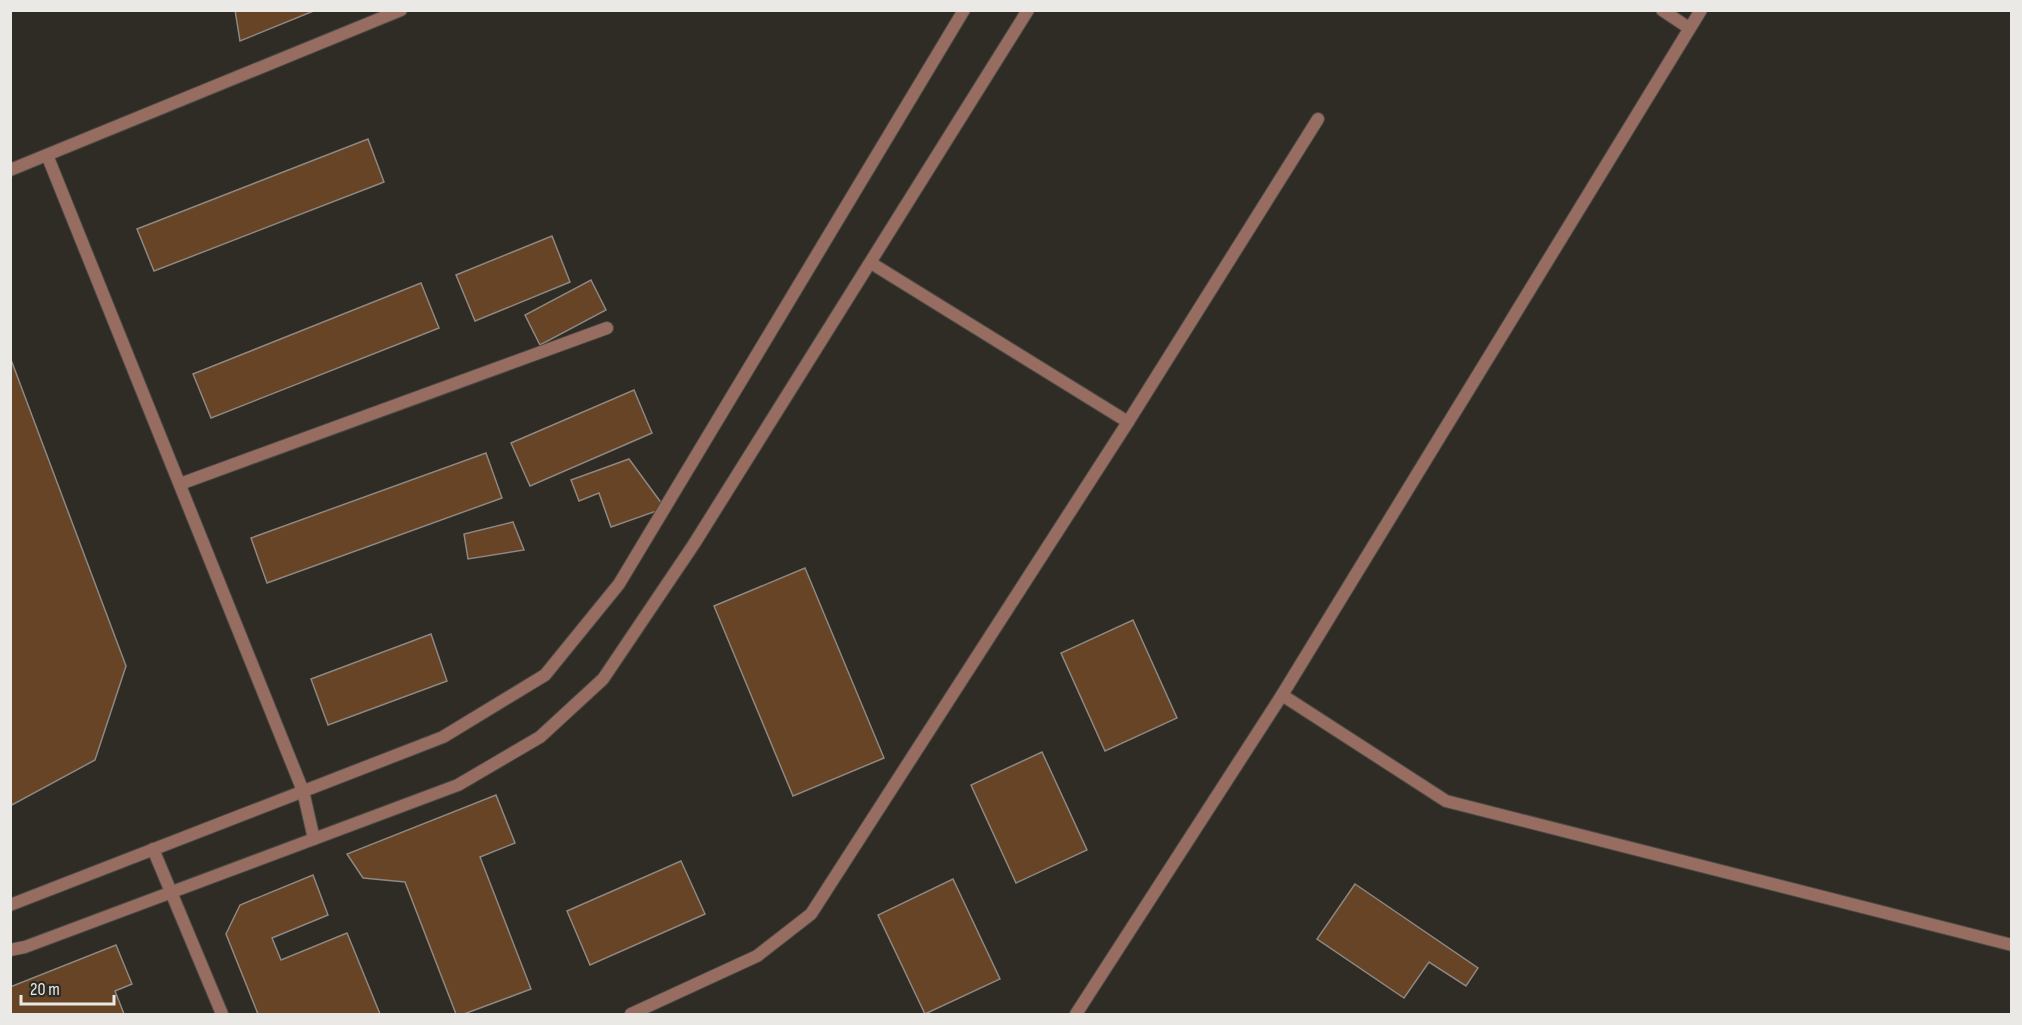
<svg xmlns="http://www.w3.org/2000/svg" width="2022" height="1025" viewBox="0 0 2022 1025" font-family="'Sofia Sans Condensed',sans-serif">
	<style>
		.building { fill: #664425; stroke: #8e8782; stroke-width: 1.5 }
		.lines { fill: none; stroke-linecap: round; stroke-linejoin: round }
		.street-casing { stroke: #4c4a44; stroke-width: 14 }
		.street { stroke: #976d62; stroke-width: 12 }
	</style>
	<rect width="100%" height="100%" fill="#2e2c25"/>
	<g class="building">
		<path d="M235,10H316L240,41Z"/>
		<path d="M368,139L384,182L154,271L137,229Z"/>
		<path d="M552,236L570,282L475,321L456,275Z"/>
		<path d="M591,280L606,310L540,345L525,315Z"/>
		<path d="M421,283L439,328L211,418L193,374Z"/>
		<path d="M10,357L126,666L95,760L10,806Z"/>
		<path d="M634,390L652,433L530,486L511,443Z"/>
		<path d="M486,453L502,498L267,583L251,538Z"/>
		<path d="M629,459L665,508L611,527L599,493L579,501L571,480Z"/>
		<path d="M513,522L524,550L468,559L464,534Z"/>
		<path d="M805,568L884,758L793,796L714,606Z"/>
		<path d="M1133,620L1177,718L1105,751L1061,653Z"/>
		<path d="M431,634L447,681L328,725L311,679Z"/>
		<path d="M1042,752L1087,850L1016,883L971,785Z"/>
		<path d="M496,795L515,843L480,857L531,989L464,1014H456L405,882L363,878L347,854Z"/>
		<path d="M681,861L705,914L590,965L567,911Z"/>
		<path d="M313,875L328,915L272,938L281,960L347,933L380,1014H258L226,934L240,905Z"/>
		<path d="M953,879L1000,979L925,1014L878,915Z"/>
		<path d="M1355,884L1478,968L1466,986L1429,962L1404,998L1317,939Z"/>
		<path d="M116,945L132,984L115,991L124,1014H10V987Z"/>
	</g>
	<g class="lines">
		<g class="street-casing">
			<g id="street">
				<path d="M1662,10L1689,28"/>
				<path d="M47,155L303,791L314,839"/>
				<path d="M10,170L401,10"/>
				<path d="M871,263L1128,422"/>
				<path d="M180,484L607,328"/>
				<path d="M1282,695L1446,801L2012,945"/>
				<path d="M153,849L222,1014"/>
				<path d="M10,905L443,737L545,675L619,584L964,10"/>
				<path d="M10,950L25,947L458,785L540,737L603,679L694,544L1028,10"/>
				<path d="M631,1014L757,956L811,914L1128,422L1318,119"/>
				<path d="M1076,1014L1282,695L1701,10"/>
			</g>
		</g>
		<use href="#street" class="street"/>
	</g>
	<rect width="2022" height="1025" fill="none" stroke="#ebe9e5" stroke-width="24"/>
	<path d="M21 995v9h93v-9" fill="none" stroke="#ebe9e5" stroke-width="3"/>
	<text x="30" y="995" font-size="18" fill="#ebe9e5" stroke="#2e2c25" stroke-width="4.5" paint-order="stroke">20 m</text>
</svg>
